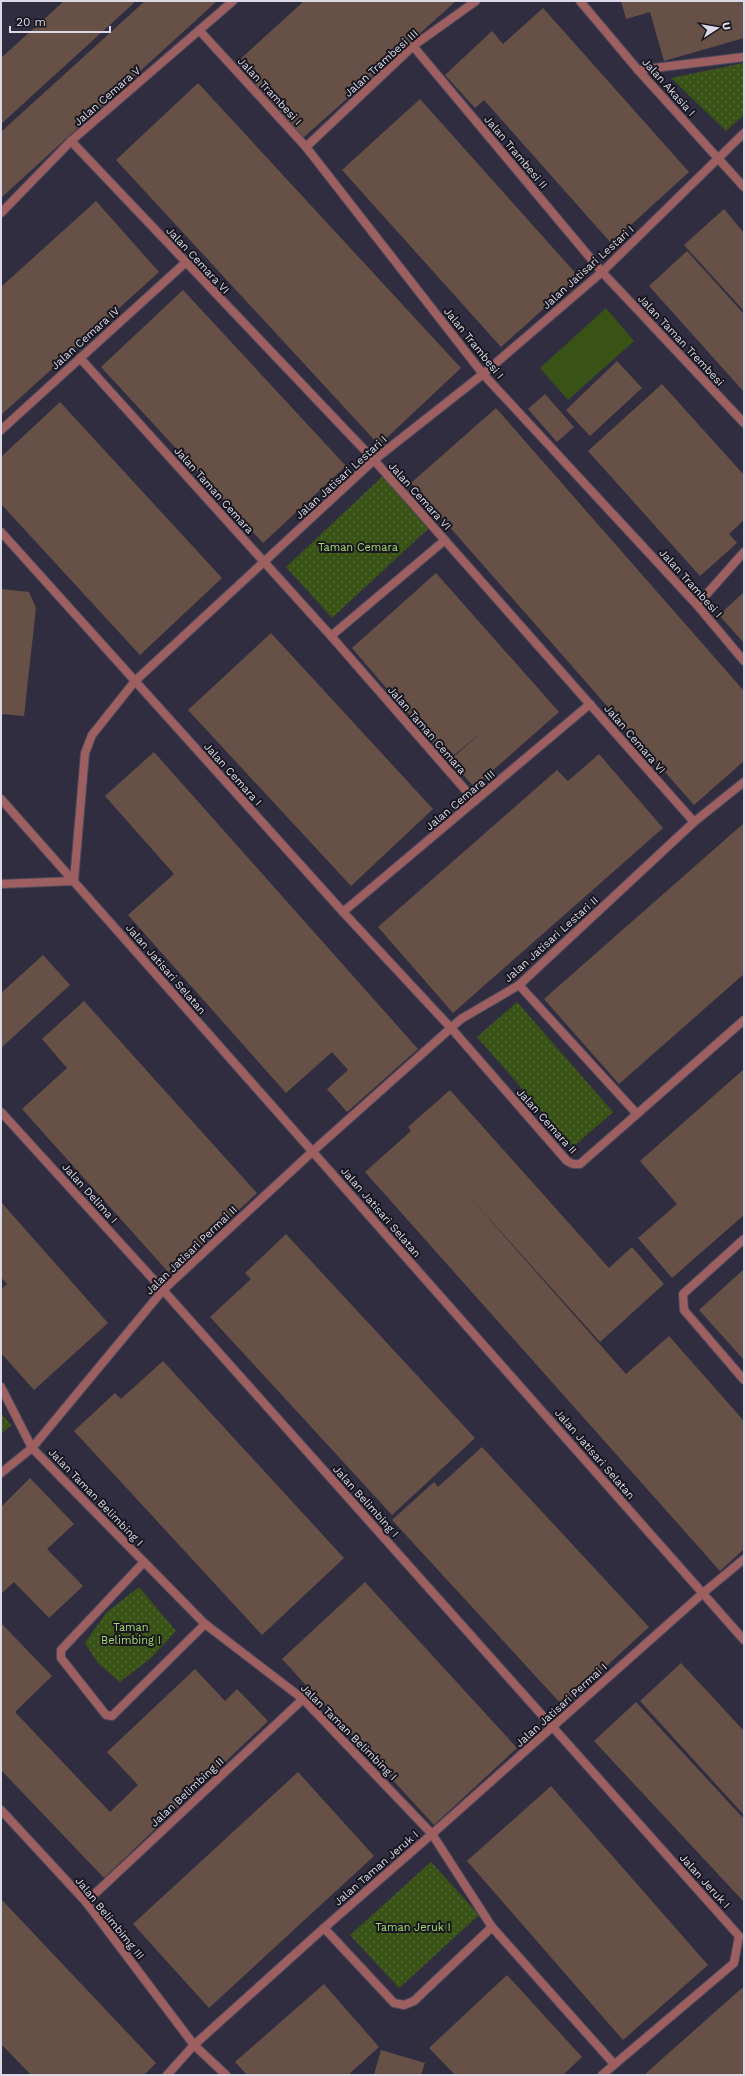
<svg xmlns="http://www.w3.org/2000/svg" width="745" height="2076" viewBox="0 0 745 2076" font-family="'Work Sans',sans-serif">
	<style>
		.park { fill: url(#park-dots) }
		.pitch { fill: #395317 }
		.building { fill: #675146 }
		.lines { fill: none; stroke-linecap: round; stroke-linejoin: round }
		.street-casing { stroke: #4c495c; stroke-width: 10 }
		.street { stroke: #9d5f5f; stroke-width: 8 }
		.labels { text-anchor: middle; stroke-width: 4; stroke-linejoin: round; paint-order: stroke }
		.street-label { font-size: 11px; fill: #dcdae7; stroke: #181720 }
		.park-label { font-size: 11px; fill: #a7db6c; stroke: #181720 }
	</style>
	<defs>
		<pattern id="park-dots" width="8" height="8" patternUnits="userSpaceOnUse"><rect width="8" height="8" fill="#395317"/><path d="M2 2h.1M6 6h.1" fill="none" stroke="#556b39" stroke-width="1.8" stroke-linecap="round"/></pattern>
	</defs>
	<rect width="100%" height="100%" fill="#302d41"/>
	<g class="park">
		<path d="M744,63V115L726,131L671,78Z"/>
		<path d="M383,476L430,527L332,618L286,567Z"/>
		<path d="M517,1002L613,1112L573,1147L477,1037Z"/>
		<path d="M1,1413L11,1425L1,1434Z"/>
		<path d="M139,1587L176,1631L151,1658L120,1682L98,1663L85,1643L106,1613Z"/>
		<path d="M431,1862L479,1915L399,1988L350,1935Z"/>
	</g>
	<path class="pitch" d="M606,308L634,341L568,400L540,368Z"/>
	<g class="building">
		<path d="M64,1H136L1,124V58Z"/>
		<path d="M145,1H217L1,198V132Z"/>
		<path d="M304,1H456L303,138L236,63Z"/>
		<path d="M621,1H744V38L664,61L650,12L626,19Z"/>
		<path d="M543,8L689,172L611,243L484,100L475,108L445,75L492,31L503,44Z"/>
		<path d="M198,83L461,368L379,445L116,160Z"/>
		<path d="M420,99L579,277L501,347L342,170Z"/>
		<path d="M96,201L159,272L1,415V287Z"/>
		<path d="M724,209L744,233V311L684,245Z"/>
		<path d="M687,251L744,314V392L649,286Z"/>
		<path d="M183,290L346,466L263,543L101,367Z"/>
		<path d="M617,361L642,388L590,436L566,410Z"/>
		<path d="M662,384L744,475V520L729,534L737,543L700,576L588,451Z"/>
		<path d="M545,394L574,427L557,442L528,409Z"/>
		<path d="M60,402L222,578L140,655L1,504V457Z"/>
		<path d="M496,408L744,691V761L694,805L411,483Z"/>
		<path d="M436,573L559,712L474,787L450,760L483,731L448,760L352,648Z"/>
		<path d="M1,589L29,592L36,608L24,716L1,714Z"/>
		<path d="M744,592V643L719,615Z"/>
		<path d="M271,633L433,809L351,886L188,710Z"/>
		<path d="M154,752L418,1049L347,1112L327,1089L348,1070L332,1052L286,1093L128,915L174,874L105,796Z"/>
		<path d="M599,754L663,828L453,1013L378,927L557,770L568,781Z"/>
		<path d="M744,823V974L619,1084L544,999Z"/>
		<path d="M43,955L70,985L1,1048V993Z"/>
		<path d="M84,1001L257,1193L170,1274L22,1109L67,1068L42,1039Z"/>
		<path d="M744,1069V1215L672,1278L638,1238L677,1204L640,1161Z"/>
		<path d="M450,1090L609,1268L632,1247L664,1284L600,1342L467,1194L626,1374L669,1336L744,1421V1549L720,1571L365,1172L411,1131L408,1127Z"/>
		<path d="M1,1202L108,1323L34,1390L1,1353V1289L7,1284L1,1277Z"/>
		<path d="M286,1234L475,1438L392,1515L210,1317L251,1279L245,1273Z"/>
		<path d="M744,1269V1360L699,1310Z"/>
		<path d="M163,1361L344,1558L262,1635L74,1431L115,1393L121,1399Z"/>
		<path d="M482,1447L649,1627L563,1706L392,1520L434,1482L438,1487Z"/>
		<path d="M30,1478L74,1524L47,1549L83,1586L49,1618L14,1582L1,1594V1507Z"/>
		<path d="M365,1582L517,1748L434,1825L282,1659Z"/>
		<path d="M1,1623L52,1676L15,1712L110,1812L138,1785L107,1752L195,1669L225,1701L237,1689L268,1721L104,1878L1,1770Z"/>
		<path d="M681,1663L744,1731V1815L640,1701Z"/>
		<path d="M636,1702L744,1819V1902L594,1741Z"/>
		<path d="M298,1772L374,1856L209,2008L133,1924Z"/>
		<path d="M551,1786L708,1965L623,2040L467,1861Z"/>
		<path d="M1,1899L156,2063L144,2075H31L1,2044Z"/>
		<path d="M507,1975L582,2057L563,2075H455L429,2048Z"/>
		<path d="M324,1984L379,2047L348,2075H247L235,2062Z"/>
		<path d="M742,1988L744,1990V2075H644Z"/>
		<path d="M381,2050L425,2063L421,2075H374Z"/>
	</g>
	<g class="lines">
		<g class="street-casing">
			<g id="street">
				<path d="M580,1L638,70L744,187"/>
				<path d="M199,30L306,147L483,374L697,605L744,661"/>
				<path d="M413,46L602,272L744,423"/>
				<path d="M638,70L744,57"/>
				<path d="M71,141L374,460L694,822"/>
				<path d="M306,147L413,46L476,1"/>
				<path d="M1,213L71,141L233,1"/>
				<path d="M80,358L331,636L475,801"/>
				<path d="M1,430L185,263"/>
				<path d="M1,532L343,912L451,1028L567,1161L573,1164H580L637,1114L519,985"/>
				<path d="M697,605L744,552"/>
				<path d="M331,636L445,540"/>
				<path d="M1,799L744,1640"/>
				<path d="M1,884L74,881L85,753L92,735L135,681L374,460L483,374L602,272L744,133"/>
				<path d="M343,912L590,704"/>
				<path d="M1,1112L163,1290L739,1936L734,1963L602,2075"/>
				<path d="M637,1114L744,1020"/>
				<path d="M744,1239L683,1294L684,1310L744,1380"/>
				<path d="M1,1387L32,1448L205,1624L303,1699L432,1834L703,1593L744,1559"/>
				<path d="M1,1473L32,1448L163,1290L313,1151L461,1019L519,985L694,822L744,782"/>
				<path d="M144,1562L61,1650V1658L106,1715L112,1716L205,1624"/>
				<path d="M1,1810L86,1902L194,2045L324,1928L432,1834L492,1927L614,2064"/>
				<path d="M86,1902L303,1699"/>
				<path d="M324,1928L394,2003L404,2005L414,2001L492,1927"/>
				<path d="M167,2075L194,2045L226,2075"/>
			</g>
		</g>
		<use href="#street" class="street"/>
	</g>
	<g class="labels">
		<g class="street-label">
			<text transform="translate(381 63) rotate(-42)" y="4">Jalan Trambesi III</text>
			<text transform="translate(669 87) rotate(48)" y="4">Jalan Akasia I</text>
			<text transform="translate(270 91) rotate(47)" y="4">Jalan Trambesi I</text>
			<text transform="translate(107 96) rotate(-41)" y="4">Jalan Cemara V</text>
			<text transform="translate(516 152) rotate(50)" y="4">Jalan Trambesi II</text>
			<text transform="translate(198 260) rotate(47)" y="4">Jalan Cemara VI</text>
			<text transform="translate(588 267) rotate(-42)" y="4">Jalan Jatisari Lestari I</text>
			<text transform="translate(85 338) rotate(-42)" y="4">Jalan Cemara IV</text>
			<text transform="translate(681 340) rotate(47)" y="4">Jalan Taman Trembesi</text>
			<text transform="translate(474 343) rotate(51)" y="4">Jalan Trambesi I</text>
			<text transform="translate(341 477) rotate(-42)" y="4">Jalan Jatisari Lestari I</text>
			<text transform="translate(214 490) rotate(48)" y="4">Jalan Taman Cemara</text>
			<text transform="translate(420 496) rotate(48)" y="4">Jalan Cemara VI</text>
			<text transform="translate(691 583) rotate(48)" y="4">Jalan Trambesi I</text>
			<text transform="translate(427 730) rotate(49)" y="4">Jalan Taman Cemara</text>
			<text transform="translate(635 739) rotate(49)" y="4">Jalan Cemara VI</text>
			<text transform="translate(233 774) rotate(48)" y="4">Jalan Cemara I</text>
			<text transform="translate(460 800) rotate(-40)" y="4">Jalan Cemara III</text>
			<text transform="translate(551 939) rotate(-42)" y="4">Jalan Jatisari Lestari II</text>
			<text transform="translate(166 969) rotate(49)" y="4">Jalan Jatisari Selatan</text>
			<text transform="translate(547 1121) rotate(48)" y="4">Jalan Cemara II</text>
			<text transform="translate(90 1193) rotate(48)" y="4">Jalan Delima I</text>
			<text transform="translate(381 1212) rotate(49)" y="4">Jalan Jatisari Selatan</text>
			<text transform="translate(191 1250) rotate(-44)" y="4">Jalan Jatisari Permai II</text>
			<text transform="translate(595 1454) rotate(49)" y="4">Jalan Jatisari Selatan</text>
			<text transform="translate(96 1497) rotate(46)" y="4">Jalan Taman Belimbing I</text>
			<text transform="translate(366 1501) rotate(48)" y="4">Jalan Belimbing I</text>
			<text transform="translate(561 1705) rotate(-42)" y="4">Jalan Jatisari Permai I</text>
			<text transform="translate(349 1732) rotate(45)" y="4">Jalan Taman Belimbing I</text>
			<text transform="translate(187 1792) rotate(-43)" y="4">Jalan Belimbing II</text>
			<text transform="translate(376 1868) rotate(-41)" y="4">Jalan Taman Jeruk I</text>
			<text transform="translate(705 1881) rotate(48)" y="4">Jalan Jeruk I</text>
			<text transform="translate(110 1918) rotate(51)" y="4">Jalan Belimbimg III</text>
		</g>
		<g class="park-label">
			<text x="358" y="551">Taman Cemara</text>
			<text x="131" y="1631">Taman<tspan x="131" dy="13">Belimbing I</tspan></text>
			<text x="413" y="1931">Taman Jeruk I</text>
		</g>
	</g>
	<rect width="745" height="2076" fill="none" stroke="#dcdae7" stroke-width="4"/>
	<g transform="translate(717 28) rotate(78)" stroke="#181720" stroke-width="3" paint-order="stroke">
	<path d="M0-3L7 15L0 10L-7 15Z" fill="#dcdae7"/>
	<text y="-6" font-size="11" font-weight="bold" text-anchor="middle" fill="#dcdae7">U</text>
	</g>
	<path d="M10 26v6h100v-6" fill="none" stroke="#dcdae7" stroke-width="2"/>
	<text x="16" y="26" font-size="12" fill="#dcdae7" stroke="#181720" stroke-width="3" paint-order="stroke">20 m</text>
</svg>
